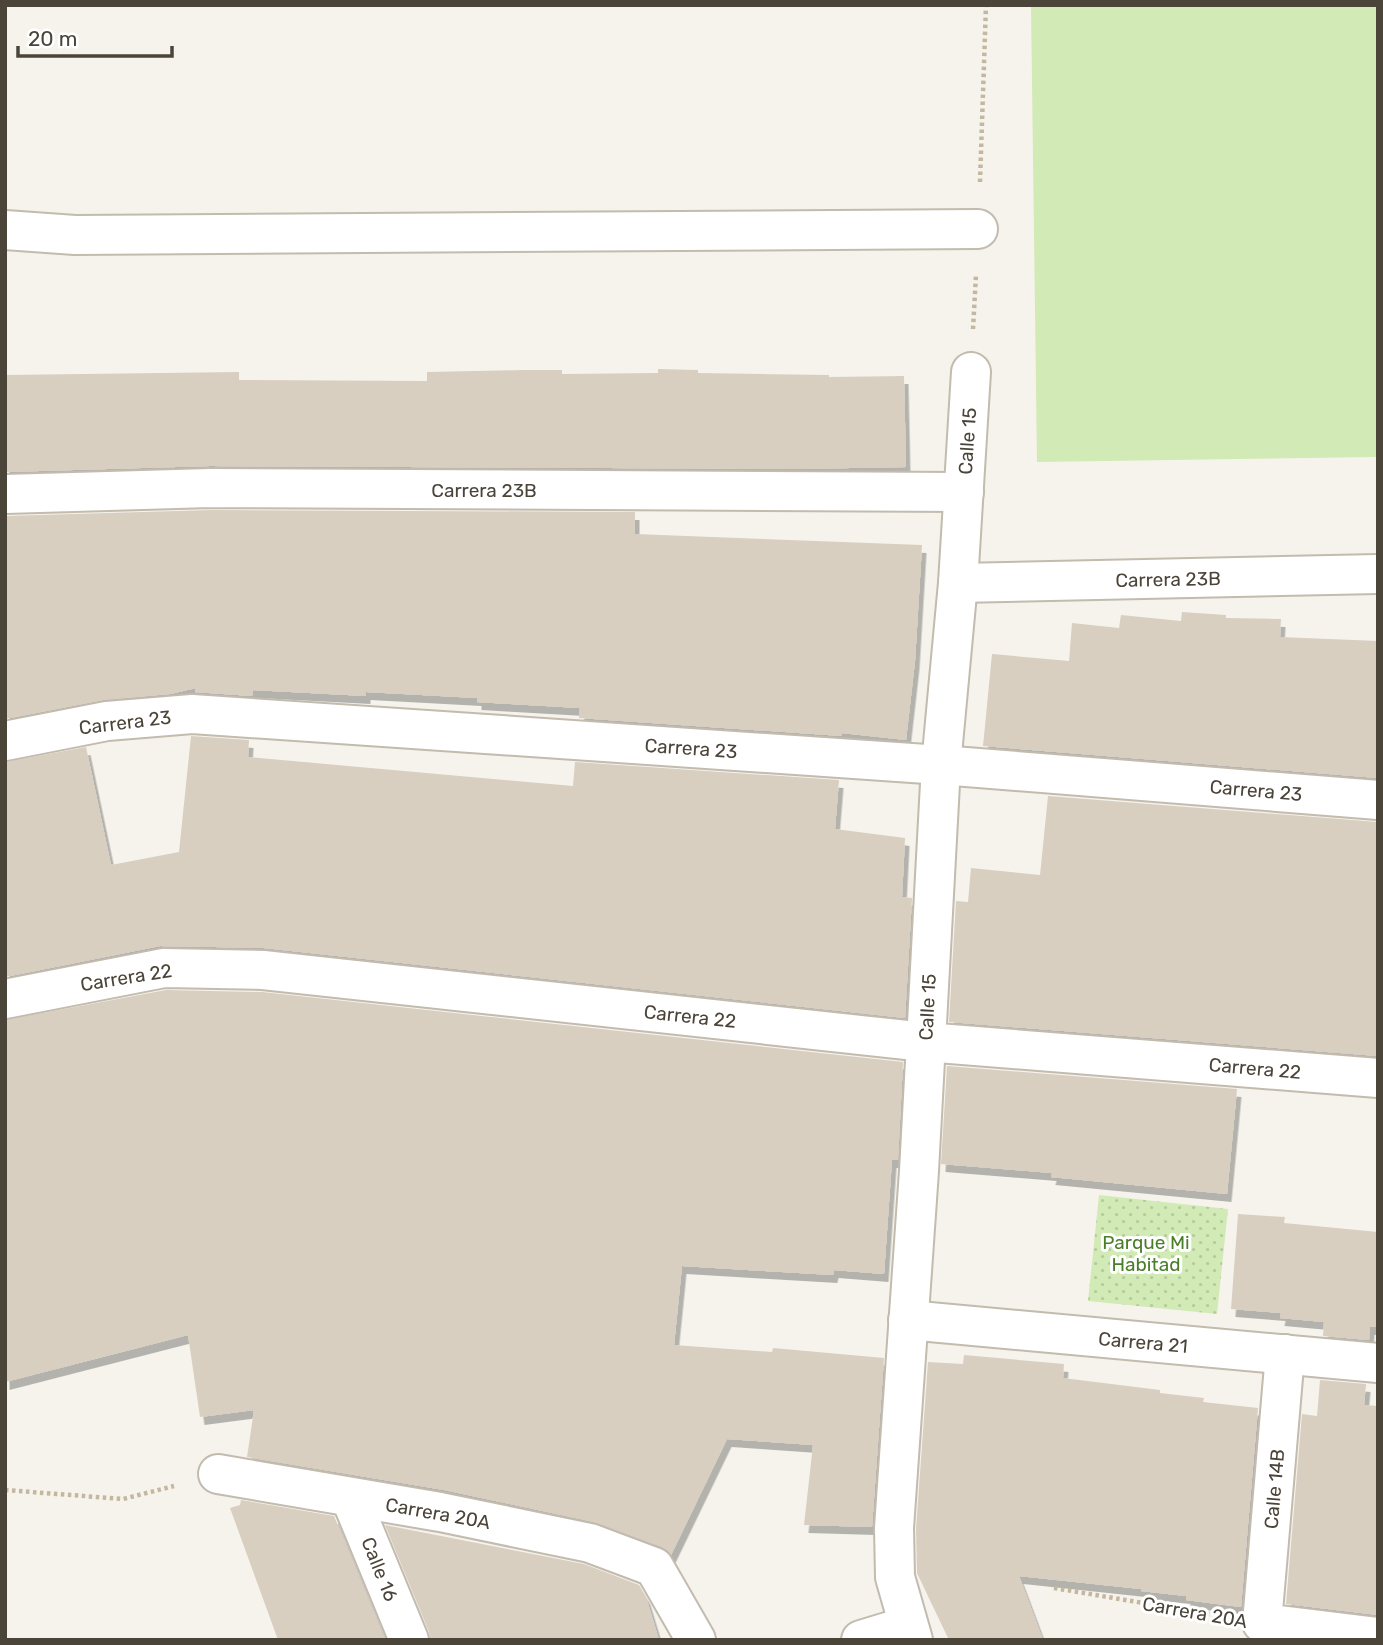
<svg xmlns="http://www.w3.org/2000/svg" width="1383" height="1645" viewBox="0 0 1383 1645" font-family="Rubik,sans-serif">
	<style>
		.green { fill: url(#green-dots) }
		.pitch { fill: #d2eab5 }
		.building { fill: #d8cfc1; filter: url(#shadow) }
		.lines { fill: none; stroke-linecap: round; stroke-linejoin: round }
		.minor-casing { stroke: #c2bbae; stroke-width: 42 }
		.path { stroke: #c4b79f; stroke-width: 4.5; stroke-dasharray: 3.5 3.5; stroke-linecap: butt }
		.minor { stroke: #fff; stroke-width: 38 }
		.labels { text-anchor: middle; stroke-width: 6; stroke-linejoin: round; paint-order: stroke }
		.street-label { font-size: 19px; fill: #4b4439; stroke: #fff }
		.park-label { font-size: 19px; fill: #4a7f2a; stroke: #fff }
	</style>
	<defs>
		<pattern id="green-dots" width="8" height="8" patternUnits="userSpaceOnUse" patternTransform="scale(1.75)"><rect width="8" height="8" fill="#d2eab5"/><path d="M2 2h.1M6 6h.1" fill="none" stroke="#b6ca9c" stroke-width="1.8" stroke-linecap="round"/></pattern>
		<filter id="shadow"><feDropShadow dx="4.5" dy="8" stdDeviation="0" flood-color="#0004"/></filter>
	</defs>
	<rect width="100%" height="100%" fill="#f6f3ec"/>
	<path class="green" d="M1099,1195L1228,1209L1217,1314L1088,1301Z"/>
	<path class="pitch" d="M1031,5H1378V457L1037,462Z"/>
	<g class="building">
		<path d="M658,369L698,370V373L829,375V377L904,376L906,467L795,469L210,466L5,472V375L239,372V380L427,381V372L524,370H562V374L658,373Z"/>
		<path d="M211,510L635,512V534L922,545L915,661L906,740L842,733V736L579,718L580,708L477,702V698L366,692V696L253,690L252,696L195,692L196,688L170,694L103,700L5,719V516Z"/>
		<path d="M1182,612L1226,615V618L1281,619L1280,637L1378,641V778L983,746L992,654L1069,661L1072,623L1119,628L1121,615L1181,621Z"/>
		<path d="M191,736L249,740L248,757L573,786L575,762L839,780L835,829L905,838L902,897L912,898L905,1018L264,948L160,946L5,977V762L86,747L111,865L179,852Z"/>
		<path d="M1048,796L1378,822V1056L949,1022L956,901L968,902L971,868L1040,875Z"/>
		<path d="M166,990L262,992L903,1062L898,1160H892L884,1274L834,1270L833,1275L682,1266L674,1345L772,1352L773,1348L884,1358L872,1527L804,1525L813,1445L727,1439L671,1555L662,1547L594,1522L444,1490L247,1457L254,1410L200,1417L188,1335L5,1382V1020Z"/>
		<path d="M947,1066L1237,1089L1227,1194L1051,1177L1052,1173L941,1164Z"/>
		<path d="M1238,1214L1285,1217L1284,1223L1378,1232V1327H1370L1369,1340L1323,1336L1324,1322L1280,1318L1281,1313L1231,1309Z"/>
		<path d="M964,1355L1064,1364L1063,1378L1160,1390V1393L1204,1398L1203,1402L1258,1408L1241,1607L1186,1600V1596L1141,1591V1589L1019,1576L1043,1640H949L917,1573L916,1529L928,1362L963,1364Z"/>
		<path d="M1320,1380L1366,1384L1364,1405L1378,1406V1615L1286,1604L1302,1414L1317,1416Z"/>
		<path d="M241,1500L334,1516L385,1640H278L230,1508L240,1505Z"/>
		<path d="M385,1525L584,1564L639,1585L646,1597L659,1640H430L429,1632Z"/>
	</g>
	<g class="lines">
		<g class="minor-casing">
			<g id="minor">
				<path d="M5,230L75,235L978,229"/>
				<path d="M5,494L211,488L964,492"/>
				<path d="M958,583L1378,574"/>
				<path d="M5,741L107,721L192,714L941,765L1378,800"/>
				<path d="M5,999L164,968L263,970L925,1042L1378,1078"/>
				<path d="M908,1320L1378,1363"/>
				<path d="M1285,1354L1262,1623L1378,1637"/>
				<path d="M218,1474L440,1512L590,1543L654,1567L696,1640"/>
				<path d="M351,1499L409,1640"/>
				<path d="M861,1640L907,1626"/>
				<path d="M913,1640L895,1577L894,1528L919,1171L941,765L958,583L971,372"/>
			</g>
		</g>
		<g class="path">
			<path d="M980,182L986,5"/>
			<path d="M973,329L976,275"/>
			<path d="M5,1490L123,1499L174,1486"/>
			<path d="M1054,1588L1215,1615"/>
		</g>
		<use href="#minor" class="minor"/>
	</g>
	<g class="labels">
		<g class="street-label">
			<text transform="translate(967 441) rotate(-86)" y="7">Calle 15</text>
			<text x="484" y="497">Carrera 23B</text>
			<text transform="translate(1168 579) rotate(-1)" y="7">Carrera 23B</text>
			<text transform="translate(125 722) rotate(-7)" y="7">Carrera 23</text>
			<text transform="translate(691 748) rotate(4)" y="7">Carrera 23</text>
			<text transform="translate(1256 790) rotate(5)" y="7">Carrera 23</text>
			<text transform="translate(126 977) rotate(-9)" y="7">Carrera 22</text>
			<text transform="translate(927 1007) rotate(-87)" y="7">Calle 15</text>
			<text transform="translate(690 1016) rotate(6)" y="7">Carrera 22</text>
			<text transform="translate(1255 1068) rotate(5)" y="7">Carrera 22</text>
			<text transform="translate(1143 1342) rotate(5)" y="7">Carrera 21</text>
			<text transform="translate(1274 1489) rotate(-85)" y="7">Calle 14B</text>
			<text transform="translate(438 1513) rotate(10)" y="7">Carrera 20A</text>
			<text transform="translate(380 1569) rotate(68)" y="7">Calle 16</text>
			<text transform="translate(1195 1612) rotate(10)" y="7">Carrera 20A</text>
		</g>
		<g class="park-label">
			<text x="1146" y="1249">Parque Mi<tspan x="1146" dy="22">Habitad</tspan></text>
		</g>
	</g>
	<rect width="1383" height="1645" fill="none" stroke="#4b4439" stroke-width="14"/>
	<path d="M18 46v10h154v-10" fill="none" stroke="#4b4439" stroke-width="3.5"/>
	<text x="28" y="46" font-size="21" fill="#4b4439" stroke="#ffffff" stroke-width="5" paint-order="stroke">20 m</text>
</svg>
